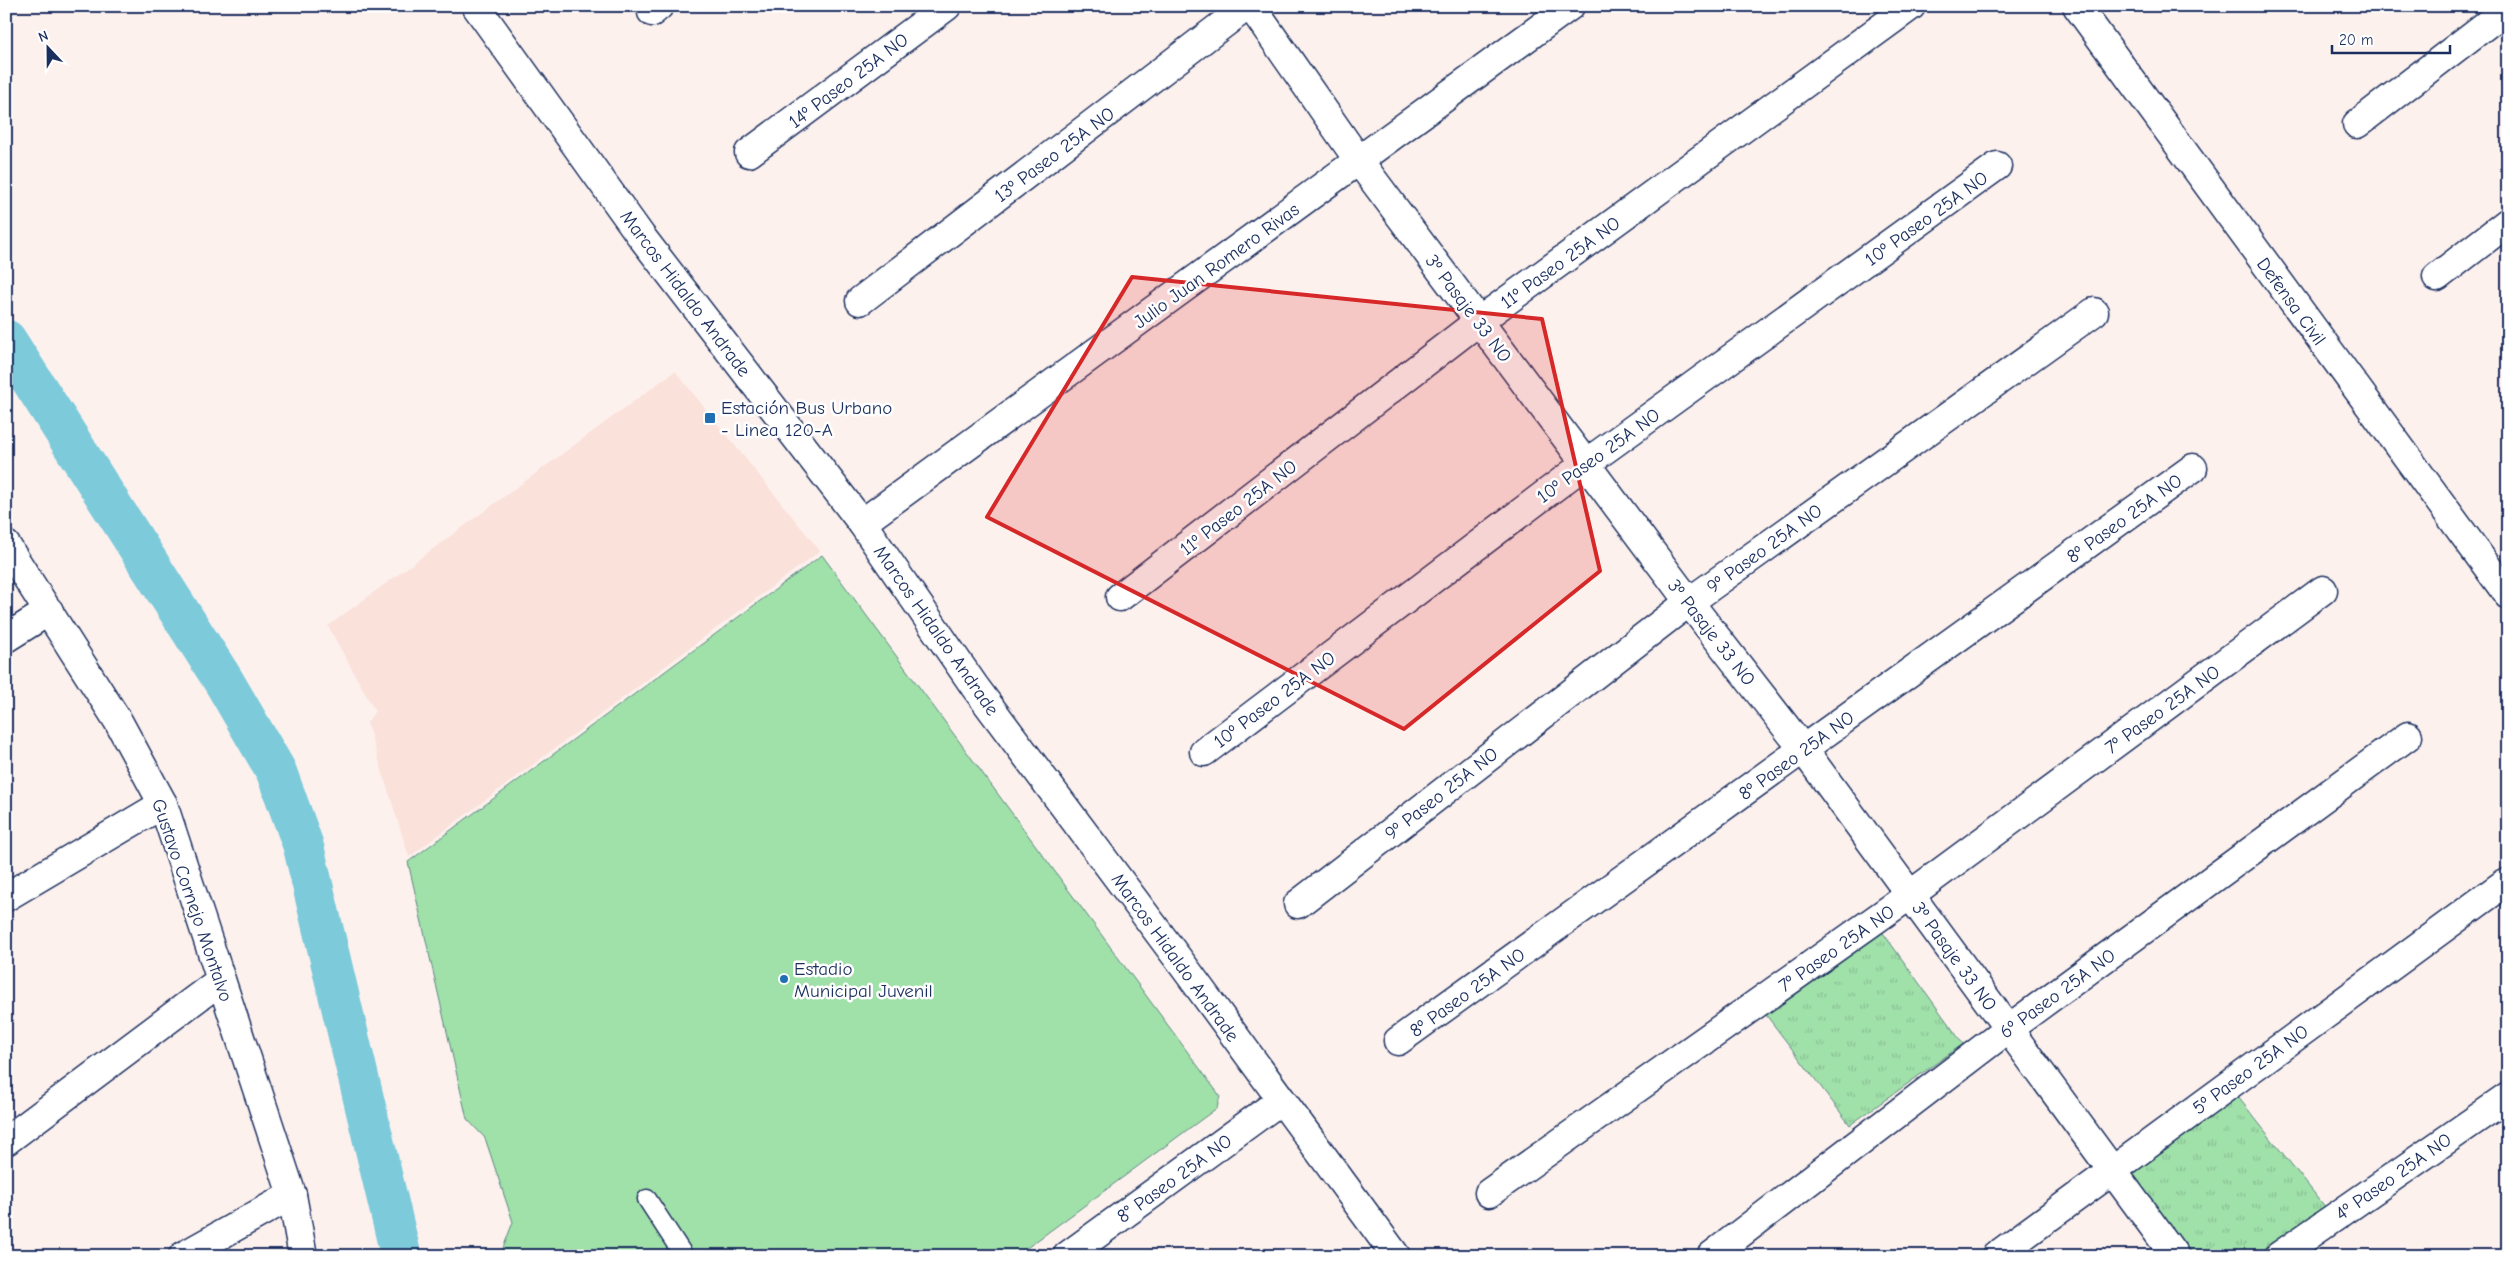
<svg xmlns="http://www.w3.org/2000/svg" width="2514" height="1262" viewBox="0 0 2514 1262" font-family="'Comic Neue',sans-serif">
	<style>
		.built { fill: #fae1da }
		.grass { fill: #a0e0a9; stroke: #5e8884 }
		.park { fill: url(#park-tufts); stroke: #5e8884 }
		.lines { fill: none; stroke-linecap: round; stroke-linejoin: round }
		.canal { stroke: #7ccada; stroke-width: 41 }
		.service-casing { stroke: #1b2f5e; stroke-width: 21 }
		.minor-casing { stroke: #1b2f5e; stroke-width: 31 }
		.service { stroke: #fff; stroke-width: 18 }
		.minor { stroke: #fff; stroke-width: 28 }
		.marked { fill: #d62828; fill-opacity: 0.2; stroke: #d62828; stroke-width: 4; stroke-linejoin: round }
		.poi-dot { fill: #1f6fb2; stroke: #fff; stroke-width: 2 }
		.labels { text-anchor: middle; stroke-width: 5; stroke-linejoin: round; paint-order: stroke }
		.street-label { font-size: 19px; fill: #1b2f5e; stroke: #fff }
		.poi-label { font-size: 19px; fill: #1b2f5e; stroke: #fff; text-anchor: start }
	</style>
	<defs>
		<pattern id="park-tufts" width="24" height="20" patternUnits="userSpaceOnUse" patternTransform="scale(1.25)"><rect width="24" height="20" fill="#a0e0a9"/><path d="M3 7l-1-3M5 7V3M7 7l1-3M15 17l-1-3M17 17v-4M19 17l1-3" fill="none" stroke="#89c094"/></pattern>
	</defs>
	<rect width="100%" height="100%" fill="#fdf1ee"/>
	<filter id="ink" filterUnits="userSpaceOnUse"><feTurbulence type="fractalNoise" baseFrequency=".02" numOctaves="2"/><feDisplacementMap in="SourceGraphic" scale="10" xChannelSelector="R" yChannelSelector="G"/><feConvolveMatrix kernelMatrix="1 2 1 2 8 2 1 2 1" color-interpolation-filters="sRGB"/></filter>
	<g filter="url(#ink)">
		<path class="built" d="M675,371L820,551L409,857L367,723L375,711L328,626Z"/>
		<path class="grass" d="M822,555L1220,1096L1217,1108L1016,1256H500L513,1222L485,1138L467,1119L408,862Z"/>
		<g class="park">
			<path d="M1878,926L1963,1044L1850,1125L1763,1011Z"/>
			<path d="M2238,1097L2326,1208L2261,1256H2183L2124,1179Z"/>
		</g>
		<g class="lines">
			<path class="canal" d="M6,340L223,680L276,771L303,845L401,1256"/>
			<g class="service-casing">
				<path id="service" d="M647,1199L684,1256"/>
			</g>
			<g class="minor-casing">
				<g id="minor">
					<path d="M476,6L641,236L862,523L975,687L1185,968L1396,1256"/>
					<path d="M1251,6L1359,161L1689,602L1803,749L2175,1256"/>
					<path d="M2077,6L2508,595"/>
					<path d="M652,12L659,6"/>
					<path d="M2357,124L2508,8"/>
					<path d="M749,153L947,6"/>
					<path d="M2437,277L2508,222"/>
					<path d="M860,301L1247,6"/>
					<path d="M862,523L1570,6"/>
					<path d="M6,545L118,721L163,804L292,1195L303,1256"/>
					<path d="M1120,597L1479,321L1911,6"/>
					<path d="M6,638L49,611"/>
					<path d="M1204,752L1585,464L1997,166"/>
					<path d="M6,897L163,804"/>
					<path d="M1298,904L1689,602L2094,312"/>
					<path d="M1398,1041L2193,468"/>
					<path d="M6,1141L221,980"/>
					<path d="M1489,1193L1910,895L2323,590"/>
					<path d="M183,1256L292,1195"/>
					<path d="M1067,1256L1281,1100"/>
					<path d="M1711,1256L2008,1029L2408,736"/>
					<path d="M1996,1256L2505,883"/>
					<path d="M2279,1256L2508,1097"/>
				</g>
			</g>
			<use href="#service" class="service"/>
			<use href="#minor" class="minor"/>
		</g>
	</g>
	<path class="marked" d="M1132,277L1542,319L1600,571L1404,729L987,517Z"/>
	<g class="poi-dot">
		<rect x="704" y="412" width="12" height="12" rx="2.5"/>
		<circle cx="784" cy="979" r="5"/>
	</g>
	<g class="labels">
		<g class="street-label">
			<text transform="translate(848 80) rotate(-37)" y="7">14º Paseo 25A NO</text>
			<text transform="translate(1054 154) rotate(-37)" y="7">13º Paseo 25A NO</text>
			<text transform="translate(1926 218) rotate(-36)" y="7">10º Paseo 25A NO</text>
			<text transform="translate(1560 262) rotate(-36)" y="7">11º Paseo 25A NO</text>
			<text transform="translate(1216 265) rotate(-36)" y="7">Julio Juan Romero Rivas</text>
			<text transform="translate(686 293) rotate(53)" y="7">Marcos Hidaldo Andrade</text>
			<text transform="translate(2292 301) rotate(54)" y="7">Defensa Civil</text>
			<text transform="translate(1469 308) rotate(53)" y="7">3º Pasaje 33 NO</text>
			<text transform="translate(1598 455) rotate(-36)" y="7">10º Paseo 25A NO</text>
			<text transform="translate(1238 507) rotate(-38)" y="7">11º Paseo 25A NO</text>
			<text transform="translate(2124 518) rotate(-36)" y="7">8º Paseo 25A NO</text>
			<text transform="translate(1764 548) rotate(-36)" y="7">9º Paseo 25A NO</text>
			<text transform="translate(937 630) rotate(55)" y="7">Marcos Hidaldo Andrade</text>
			<text transform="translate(1712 632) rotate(52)" y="7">3º Pasaje 33 NO</text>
			<text transform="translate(1274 699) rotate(-37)" y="7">10º Paseo 25A NO</text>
			<text transform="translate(2162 709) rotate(-36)" y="7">7º Paseo 25A NO</text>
			<text transform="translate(1796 755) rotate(-36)" y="7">8º Paseo 25A NO</text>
			<text transform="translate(1441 793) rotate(-38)" y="7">9º Paseo 25A NO</text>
			<text transform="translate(193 900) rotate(71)" y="7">Gustavo Cornejo Montalvo</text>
			<text transform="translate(1836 948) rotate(-35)" y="7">7º Paseo 25A NO</text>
			<text transform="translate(1955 956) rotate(54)" y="7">3º Pasaje 33 NO</text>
			<text transform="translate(1176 957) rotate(54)" y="7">Marcos Hidaldo Andrade</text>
			<text transform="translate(1467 992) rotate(-36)" y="7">8º Paseo 25A NO</text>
			<text transform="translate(2057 993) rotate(-36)" y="7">6º Paseo 25A NO</text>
			<text transform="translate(2250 1069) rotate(-36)" y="7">5º Paseo 25A NO</text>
			<text transform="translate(2393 1176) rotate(-35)" y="7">4º Paseo 25A NO</text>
			<text transform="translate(1174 1178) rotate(-36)" y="7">8° Paseo 25A NO</text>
		</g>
		<g class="poi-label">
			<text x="721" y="414">Estación Bus Urbano<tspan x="721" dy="22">- Linea 120-A</tspan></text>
			<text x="794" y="975">Estadio<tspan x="794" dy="22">Municipal Juvenil</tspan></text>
		</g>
	</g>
	<rect width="2514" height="1262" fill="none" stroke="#fff" stroke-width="25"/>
	<rect x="12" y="12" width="2489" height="1237" fill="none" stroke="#1b2f5e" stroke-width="2" filter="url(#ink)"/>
	<g transform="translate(48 48) rotate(338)" stroke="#ffffff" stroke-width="4" paint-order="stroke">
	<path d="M0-4L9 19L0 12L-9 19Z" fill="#1b2f5e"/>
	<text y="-8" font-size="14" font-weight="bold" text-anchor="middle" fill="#1b2f5e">N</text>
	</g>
	<path d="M2332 45v8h118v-8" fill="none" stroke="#1b2f5e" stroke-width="2.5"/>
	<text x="2339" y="45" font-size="15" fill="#1b2f5e" stroke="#ffffff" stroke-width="4" paint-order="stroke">20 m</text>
</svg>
